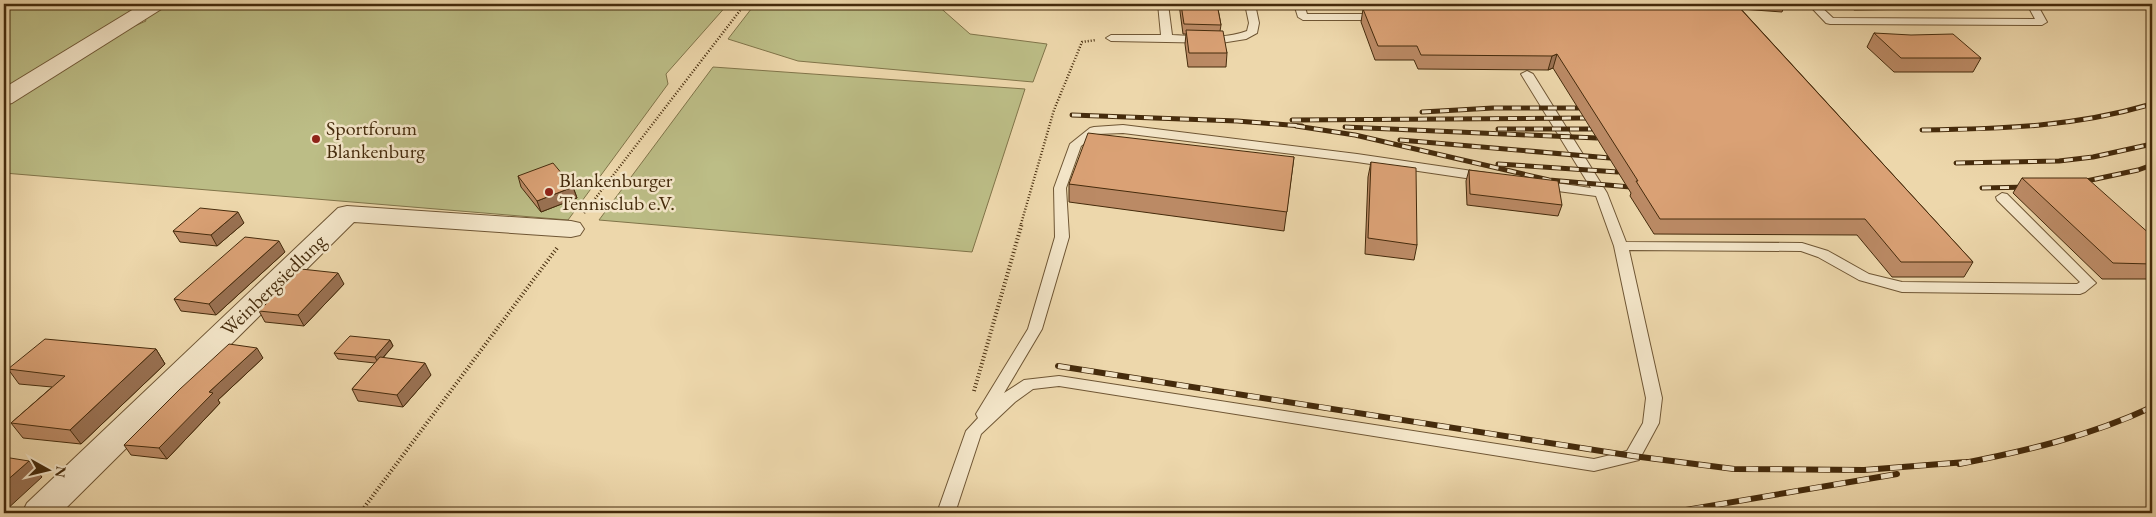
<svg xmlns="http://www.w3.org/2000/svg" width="2156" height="517" viewBox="0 0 2156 517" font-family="'EB Garamond',serif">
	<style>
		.green { fill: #bcbd86; stroke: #807449 }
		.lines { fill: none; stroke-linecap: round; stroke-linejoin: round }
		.lane-casing { stroke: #6f5634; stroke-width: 2 }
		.street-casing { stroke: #6f5634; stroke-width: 2 }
		.path-far1 { stroke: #452b0c; stroke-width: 2.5; stroke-dasharray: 1 2; stroke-linecap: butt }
		.path { stroke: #452b0c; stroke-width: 4; stroke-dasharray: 1 2.5; stroke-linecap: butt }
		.lane { fill: #f3e5c8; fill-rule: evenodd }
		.street { fill: #f3e5c8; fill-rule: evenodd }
		.rail-far1-casing { stroke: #452b0c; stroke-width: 5 }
		.rail-casing { stroke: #452b0c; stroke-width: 6 }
		.rail-far1 { stroke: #f3e5c8; stroke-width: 3; stroke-dasharray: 9; stroke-linecap: butt }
		.rail { stroke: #f3e5c8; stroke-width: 4.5; stroke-dasharray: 12; stroke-linecap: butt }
		.wall { fill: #bb8a65; stroke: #452b0c }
		.shaded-wall { fill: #997152; stroke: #452b0c }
		.building { fill: #daa175; stroke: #452b0c }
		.poi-dot { fill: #8f2418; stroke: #f3e5c8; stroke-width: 2 }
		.labels { text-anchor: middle; stroke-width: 5; stroke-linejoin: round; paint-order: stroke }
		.poi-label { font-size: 20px; fill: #452b0c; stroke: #f3e5c8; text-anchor: start }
		.street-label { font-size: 20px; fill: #452b0c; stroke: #f3e5c8 }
	</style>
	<rect width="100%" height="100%" fill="#edd7ab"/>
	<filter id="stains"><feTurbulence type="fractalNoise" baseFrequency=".004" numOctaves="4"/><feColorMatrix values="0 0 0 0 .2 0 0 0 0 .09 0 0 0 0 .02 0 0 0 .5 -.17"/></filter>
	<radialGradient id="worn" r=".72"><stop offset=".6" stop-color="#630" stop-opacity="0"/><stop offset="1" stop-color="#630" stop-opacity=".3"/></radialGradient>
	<g class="green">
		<path d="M4,4H144L4,89Z"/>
		<path d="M165,4H728L666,74L668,84L568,220L4,173V105L114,35L146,21L144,17Z"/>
		<path d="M755,4H936L970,34L1047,44L1033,82L798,61L728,39Z"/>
		<path d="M713,67L1025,89L972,252L599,220Z"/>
	</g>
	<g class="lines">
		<g class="lane-casing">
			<g id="lane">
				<path d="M1158,4H1168L1172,35C1197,36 1223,40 1247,31L1249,23L1245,4H1255L1259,23L1257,33L1246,39L1221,43L1111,41L1106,38L1111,35H1161Z"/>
				<path d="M1294,4H1304L1307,14H1380L1376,4H1386L1392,17L1387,20H1303L1298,17Z"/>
				<path d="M1808,4H1818L1833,18L2035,19L2027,4H2037L2047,22L2042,25L1830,24L1826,23Z"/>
				<path d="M1527,71L1533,74L1607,193L1626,242L1802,243L1828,251L1869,274L1902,282L2077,284L2080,282L1997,200L1996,197L2002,193L2007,194L2096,283L2085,292L2080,294L1902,292L1859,280L1818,257L1801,251L1629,250L1662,398L1659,423L1639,460L1594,471L1059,386L1033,389L1015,402L981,434L955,513H937L966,431L978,418L976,414L1028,329L1055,237L1054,188L1070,144L1090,128L1094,127L1123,125L1357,154L1486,173L1492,177L1486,181L1357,162L1123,133L1097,134L1081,146L1066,188L1069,237L1042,329L1004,393L1024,380L1059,376L1594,459L1627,451L1643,423L1646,398L1614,246L1596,196L1542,189L1536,185L1542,181L1591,188L1521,74Z"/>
			</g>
		</g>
		<g class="street-casing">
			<g id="street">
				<path d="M142,4H166L163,8L12,103L4,105V88Z"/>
				<path d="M347,206L571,221L580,223L584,229L580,235L571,237L354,222L61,513H22L27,503L338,208Z"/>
			</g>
		</g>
		<g class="path-far1">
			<path d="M584,213L745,4"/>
			<path d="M1021,224L1054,110L1082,42L1096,40"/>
		</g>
		<g class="path">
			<path d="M974,391L1022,223"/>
			<path d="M360,513L557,248"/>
		</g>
		<use href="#lane" class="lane"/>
		<use href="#street" class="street"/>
		<g class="rail-far1-casing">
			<g id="rail-far1">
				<path d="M1422,112L1493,108H1579"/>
				<path d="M1072,115L1237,121L1302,126"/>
				<path d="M1292,120L1585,118"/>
				<path d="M1296,126L1355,135L1549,180L1642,188"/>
				<path d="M1345,127L1597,138"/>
				<path d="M1498,129H1591"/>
				<path d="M1922,130C2003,129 2073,127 2152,104"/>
				<path d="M1400,140L1610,158"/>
				<path d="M1956,163L2059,161L2093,157L2152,144"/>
				<path d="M1498,164L1618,172"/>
				<path d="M2077,183L2138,170L2152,165"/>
				<path d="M1982,188L2030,187"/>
			</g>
		</g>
		<g class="rail-casing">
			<g id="rail">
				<path d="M1058,366L1633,456L1734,469L1864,470L1966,462"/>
				<path d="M1959,464C2026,451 2090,436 2152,407"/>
				<path d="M1668,513L1897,474"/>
			</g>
		</g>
		<use href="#rail-far1" class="rail-far1"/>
		<use href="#rail" class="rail"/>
	</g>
	<g class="wall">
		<path d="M1179,4H1217L1221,25L1220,31L1227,53L1226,67H1188L1185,44L1186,34H1183Z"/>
		<path d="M1390,4H1785L1782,12L1741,9L1973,262L1964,277H1892L1857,235L1654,234L1630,196L1631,193L1553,68L1548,70L1418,69L1414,60H1375L1361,22L1363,9H1392Z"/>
		<path d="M1847,4H2006L2003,8L1854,10Z"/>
		<path d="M1874,33L1981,58L1973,72H1894L1867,47Z"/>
		<path d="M1294,157L1284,231L1069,202V184Z"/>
		<path d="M1371,162L1417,245L1414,260L1365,254L1368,177Z"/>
		<path d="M1469,170L1562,205L1558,216L1467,205L1466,181Z"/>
		<path d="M518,176L573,187L577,198L541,212L521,187Z"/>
		<path d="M2022,178L2152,236V279H2102L2013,193Z"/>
		<path d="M244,223L217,246L180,242L173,231Z"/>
		<path d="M285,252L216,315L181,311L174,299Z"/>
		<path d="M344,284L304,326L265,322L259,311Z"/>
		<path d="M390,340L393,346L383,358L431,375L403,407L358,401L352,389L375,363L338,359L334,353Z"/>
		<path d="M156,349L165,364L81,444L23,438L11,423L52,387L19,384L8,369Z"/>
		<path d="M263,358L218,400L220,403L167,459L131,455L124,445Z"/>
	</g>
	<g class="shaded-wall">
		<path d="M1557,54L1553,68L1548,70L1552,56Z"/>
		<path d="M573,187L577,198L541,212L537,201Z"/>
		<path d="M238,212L244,223L217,246L211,235Z"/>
		<path d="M279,241L285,252L216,315L209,304Z"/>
		<path d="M338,273L344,284L304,326L298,315Z"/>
		<path d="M390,340L393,346L378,363L375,357Z"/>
		<path d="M257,348L263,358L218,400L220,403L167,459L159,448L209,392Z"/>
		<path d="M156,349L165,364L81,444L70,430Z"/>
		<path d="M425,363L431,375L403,407L397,395Z"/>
		<path d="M29,461L42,477L4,512V483Z"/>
	</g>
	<g class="building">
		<path d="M1181,4H1217L1221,25L1184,24Z"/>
		<path d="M1399,4H1736L1973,262H1901L1865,219H1660L1636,181H1638L1557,54L1552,56L1421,55L1417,46H1378L1363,9H1401Z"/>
		<path d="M1186,30L1223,31L1227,53H1189Z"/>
		<path d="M1874,33L1911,35L1953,34L1981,58H1901Z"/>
		<path d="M1088,133L1294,157L1287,212L1069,184Z"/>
		<path d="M1371,162L1416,168L1417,245L1368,238Z"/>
		<path d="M553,163L573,187L537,201L518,176Z"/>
		<path d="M1469,170L1558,181L1562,205L1470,194Z"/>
		<path d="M2022,178H2087L2152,236V264L2113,263Z"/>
		<path d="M200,208L238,212L211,235L173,231Z"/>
		<path d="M245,237L279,241L209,304L174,299Z"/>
		<path d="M301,269L338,273L298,315L259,311Z"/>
		<path d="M350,336L390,340L375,357L334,353Z"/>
		<path d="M45,339L156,349L70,430L11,423L65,376L8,369Z"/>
		<path d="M229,344L257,348L209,392L213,393L159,448L124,445L180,389Z"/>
		<path d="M380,357L425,363L397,395L352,389Z"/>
		<path d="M4,457L29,461L4,483Z"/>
	</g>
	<g class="poi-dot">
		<circle cx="316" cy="139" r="5"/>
		<circle cx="549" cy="192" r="5"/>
	</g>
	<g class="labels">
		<g class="poi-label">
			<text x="326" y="135">Sportforum<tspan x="326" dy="23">Blankenburg</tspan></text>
			<text x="559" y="187">Blankenburger<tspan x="559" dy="23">Tennisclub e.V.</tspan></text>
		</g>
		<g class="street-label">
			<text transform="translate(273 285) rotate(-44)" y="7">Weinbergsiedlung</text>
		</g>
	</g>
	<rect width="2156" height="517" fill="none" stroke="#edd7ab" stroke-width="20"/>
	<rect x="5" y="5" width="2146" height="507" fill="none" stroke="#452b0c" stroke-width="2.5"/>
	<rect x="10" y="10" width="2136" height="497" fill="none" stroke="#452b0c"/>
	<g transform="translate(48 470) rotate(98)" stroke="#f3e5c8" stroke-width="4" paint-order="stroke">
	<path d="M0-4L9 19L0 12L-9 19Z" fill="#452b0c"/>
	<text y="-8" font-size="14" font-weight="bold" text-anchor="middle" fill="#452b0c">N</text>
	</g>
	<rect width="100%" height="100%" filter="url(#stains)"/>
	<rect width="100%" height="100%" fill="url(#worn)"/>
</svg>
